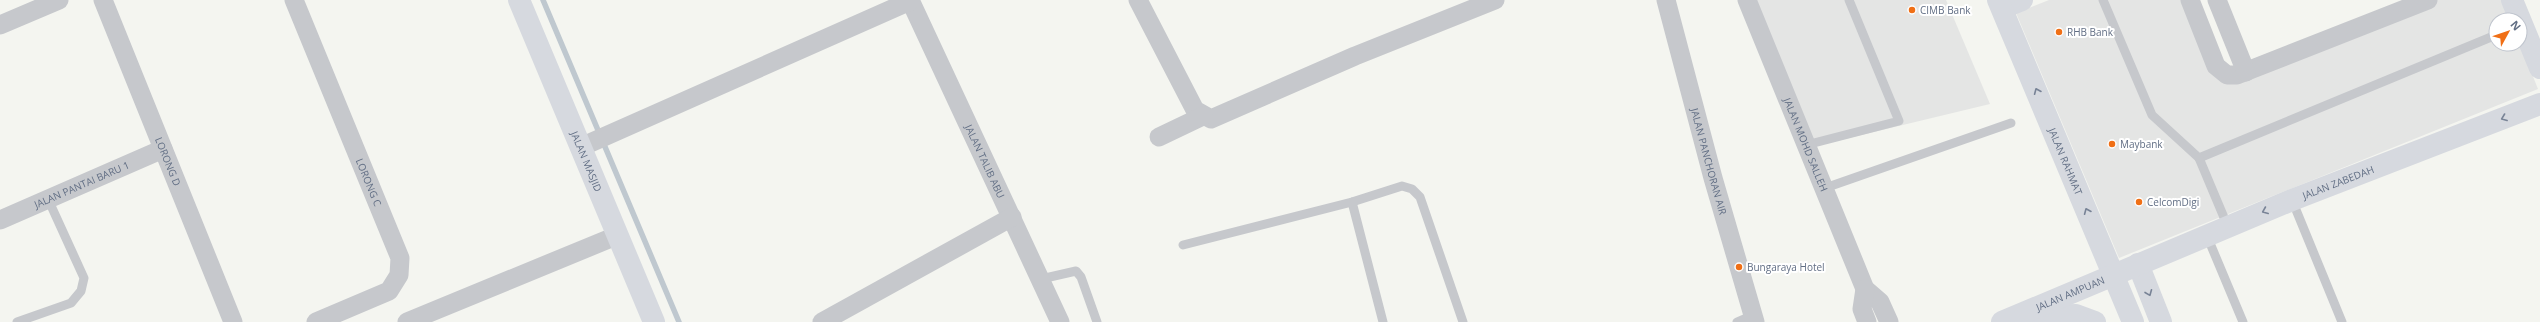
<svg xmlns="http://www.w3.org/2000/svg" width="2540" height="322" viewBox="0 0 2540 322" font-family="'Open Sans',sans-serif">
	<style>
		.built { fill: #e4e5e4 }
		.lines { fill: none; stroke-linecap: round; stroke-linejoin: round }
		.stream { stroke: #bfc8cf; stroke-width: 5.5 }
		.lane { stroke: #c6c8cc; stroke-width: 9 }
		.street { stroke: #c6c8cc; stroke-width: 19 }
		.secondary { stroke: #d6d9df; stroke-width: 22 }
		.primary { stroke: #d6d9df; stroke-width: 22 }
		.oneway { stroke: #788396 }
		.poi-dot { fill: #f06f15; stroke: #fff; stroke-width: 1.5 }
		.labels { text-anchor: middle; stroke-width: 4; stroke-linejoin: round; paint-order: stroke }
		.poi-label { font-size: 10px; fill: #616e84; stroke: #fff; text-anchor: start }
		.street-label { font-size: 10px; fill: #616e84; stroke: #fff }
	</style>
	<rect width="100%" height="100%" fill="#f4f5f0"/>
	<g class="built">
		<path d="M1738,0H1946L1990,104L1799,150Z"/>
		<path d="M2049,0H2198L2224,64L2229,68L2410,0H2502L2510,20H2496V44H2520L2538,89L2119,258L2016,13Z"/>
	</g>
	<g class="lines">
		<path class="stream" d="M543,0L679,322"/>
		<g class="lane">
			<path d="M2103,0L2152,115L2199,158L2496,35"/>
			<path d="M1806,145L1899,121L1849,0"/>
			<path d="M2199,158L2228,227"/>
			<path d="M1825,188L2011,123"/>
			<path d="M2292,200L2342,322"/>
			<path d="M1352,202L1383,322"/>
			<path d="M2207,236L2243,322"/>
			<path d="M1183,245L1352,202L1402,186L1412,189L1420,197L1463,322"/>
			<path d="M1041,279L1076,271L1081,277L1097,322"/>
			<path d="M17,322L71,303L81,291L84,278L48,199"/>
			<path d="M1737,322L1753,315"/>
		</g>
		<g class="street">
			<path id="s1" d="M103,0L233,322"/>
			<path id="s2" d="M294,0L400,258L399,275L389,291L316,322"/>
			<path id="s3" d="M910,0L1060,322"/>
			<path d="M1138,0L1195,110L1211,119L1355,56L1495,0"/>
			<path id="s4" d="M1666,0L1713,178L1755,322"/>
			<path id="s5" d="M1747,0L1865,289L1880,302L1889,322"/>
			<path d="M2190,0L2216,66L2227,75H2237L2428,0"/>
			<path d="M2217,0L2246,72"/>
			<path d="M0,25L59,0"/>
			<path d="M1159,137L1203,116"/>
			<path d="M581,147L910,1"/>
			<path id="s6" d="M0,220L163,149"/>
			<path d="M1865,289L1862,309L1867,322"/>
			<path d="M407,322L616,236"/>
			<path d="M822,322L1012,217"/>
		</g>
		<g class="secondary">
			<path id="s7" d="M519,0L654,322"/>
			<path d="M2512,0L2540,68"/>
			<path d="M2002,8L2022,0"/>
		</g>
		<g class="primary">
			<path id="s8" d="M1998,0L2133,322"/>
			<path d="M2138,264L2161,322"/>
			<path d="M2028,317L2076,315L2095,322"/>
			<path id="s9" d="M2002,322L2292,200L2540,104"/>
		</g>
	</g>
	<defs><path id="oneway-chevron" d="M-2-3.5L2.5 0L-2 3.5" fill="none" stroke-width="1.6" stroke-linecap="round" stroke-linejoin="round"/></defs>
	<g class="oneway">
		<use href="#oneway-chevron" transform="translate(2037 91) rotate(-113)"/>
		<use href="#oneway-chevron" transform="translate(2504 118) rotate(159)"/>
		<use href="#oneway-chevron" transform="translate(2087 211) rotate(-113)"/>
		<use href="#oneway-chevron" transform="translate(2265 211) rotate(157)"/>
		<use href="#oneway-chevron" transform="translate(2149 293) rotate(68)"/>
	</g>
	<g class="poi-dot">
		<circle cx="1912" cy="10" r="4"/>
		<circle cx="2059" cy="32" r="4"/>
		<circle cx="2112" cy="144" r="4"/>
		<circle cx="2139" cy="202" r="4"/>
		<circle cx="1739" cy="267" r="4"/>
	</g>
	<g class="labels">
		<g class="poi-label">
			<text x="1920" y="14">CIMB Bank</text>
			<text x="2067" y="36">RHB Bank</text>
			<text x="2120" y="148">Maybank</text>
			<text x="2147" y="206">CelcomDigi</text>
			<text x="1747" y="271">Bungaraya Hotel</text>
		</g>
		<g class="street-label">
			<text dy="4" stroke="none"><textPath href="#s5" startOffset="156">JALAN MOHD SALLEH</textPath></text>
			<text dy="4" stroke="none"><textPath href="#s1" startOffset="174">LORONG D</textPath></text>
			<text dy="4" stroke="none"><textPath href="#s7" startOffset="175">JALAN MASJID</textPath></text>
			<text dy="4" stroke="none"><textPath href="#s3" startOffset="178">JALAN TALIB ABU</textPath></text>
			<text dy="4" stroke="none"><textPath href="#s4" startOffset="167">JALAN PANCHORAN AIR</textPath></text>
			<text dy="4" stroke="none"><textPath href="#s8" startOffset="175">JALAN RAHMAT</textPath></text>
			<text dy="4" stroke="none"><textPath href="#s2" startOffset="197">LORONG C</textPath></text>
			<text dy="4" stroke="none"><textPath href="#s9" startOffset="364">JALAN ZABEDAH</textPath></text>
			<text dy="4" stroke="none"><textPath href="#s6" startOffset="89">JALAN PANTAI BARU 1</textPath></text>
			<text dy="4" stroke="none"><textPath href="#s9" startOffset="74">JALAN AMPUAN</textPath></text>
		</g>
	</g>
	<g transform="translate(2508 32) rotate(50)"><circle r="19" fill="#ffffff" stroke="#c0c5ce"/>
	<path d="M0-3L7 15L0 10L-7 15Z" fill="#f06f15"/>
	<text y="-6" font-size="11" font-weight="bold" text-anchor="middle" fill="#616e84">N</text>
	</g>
</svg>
